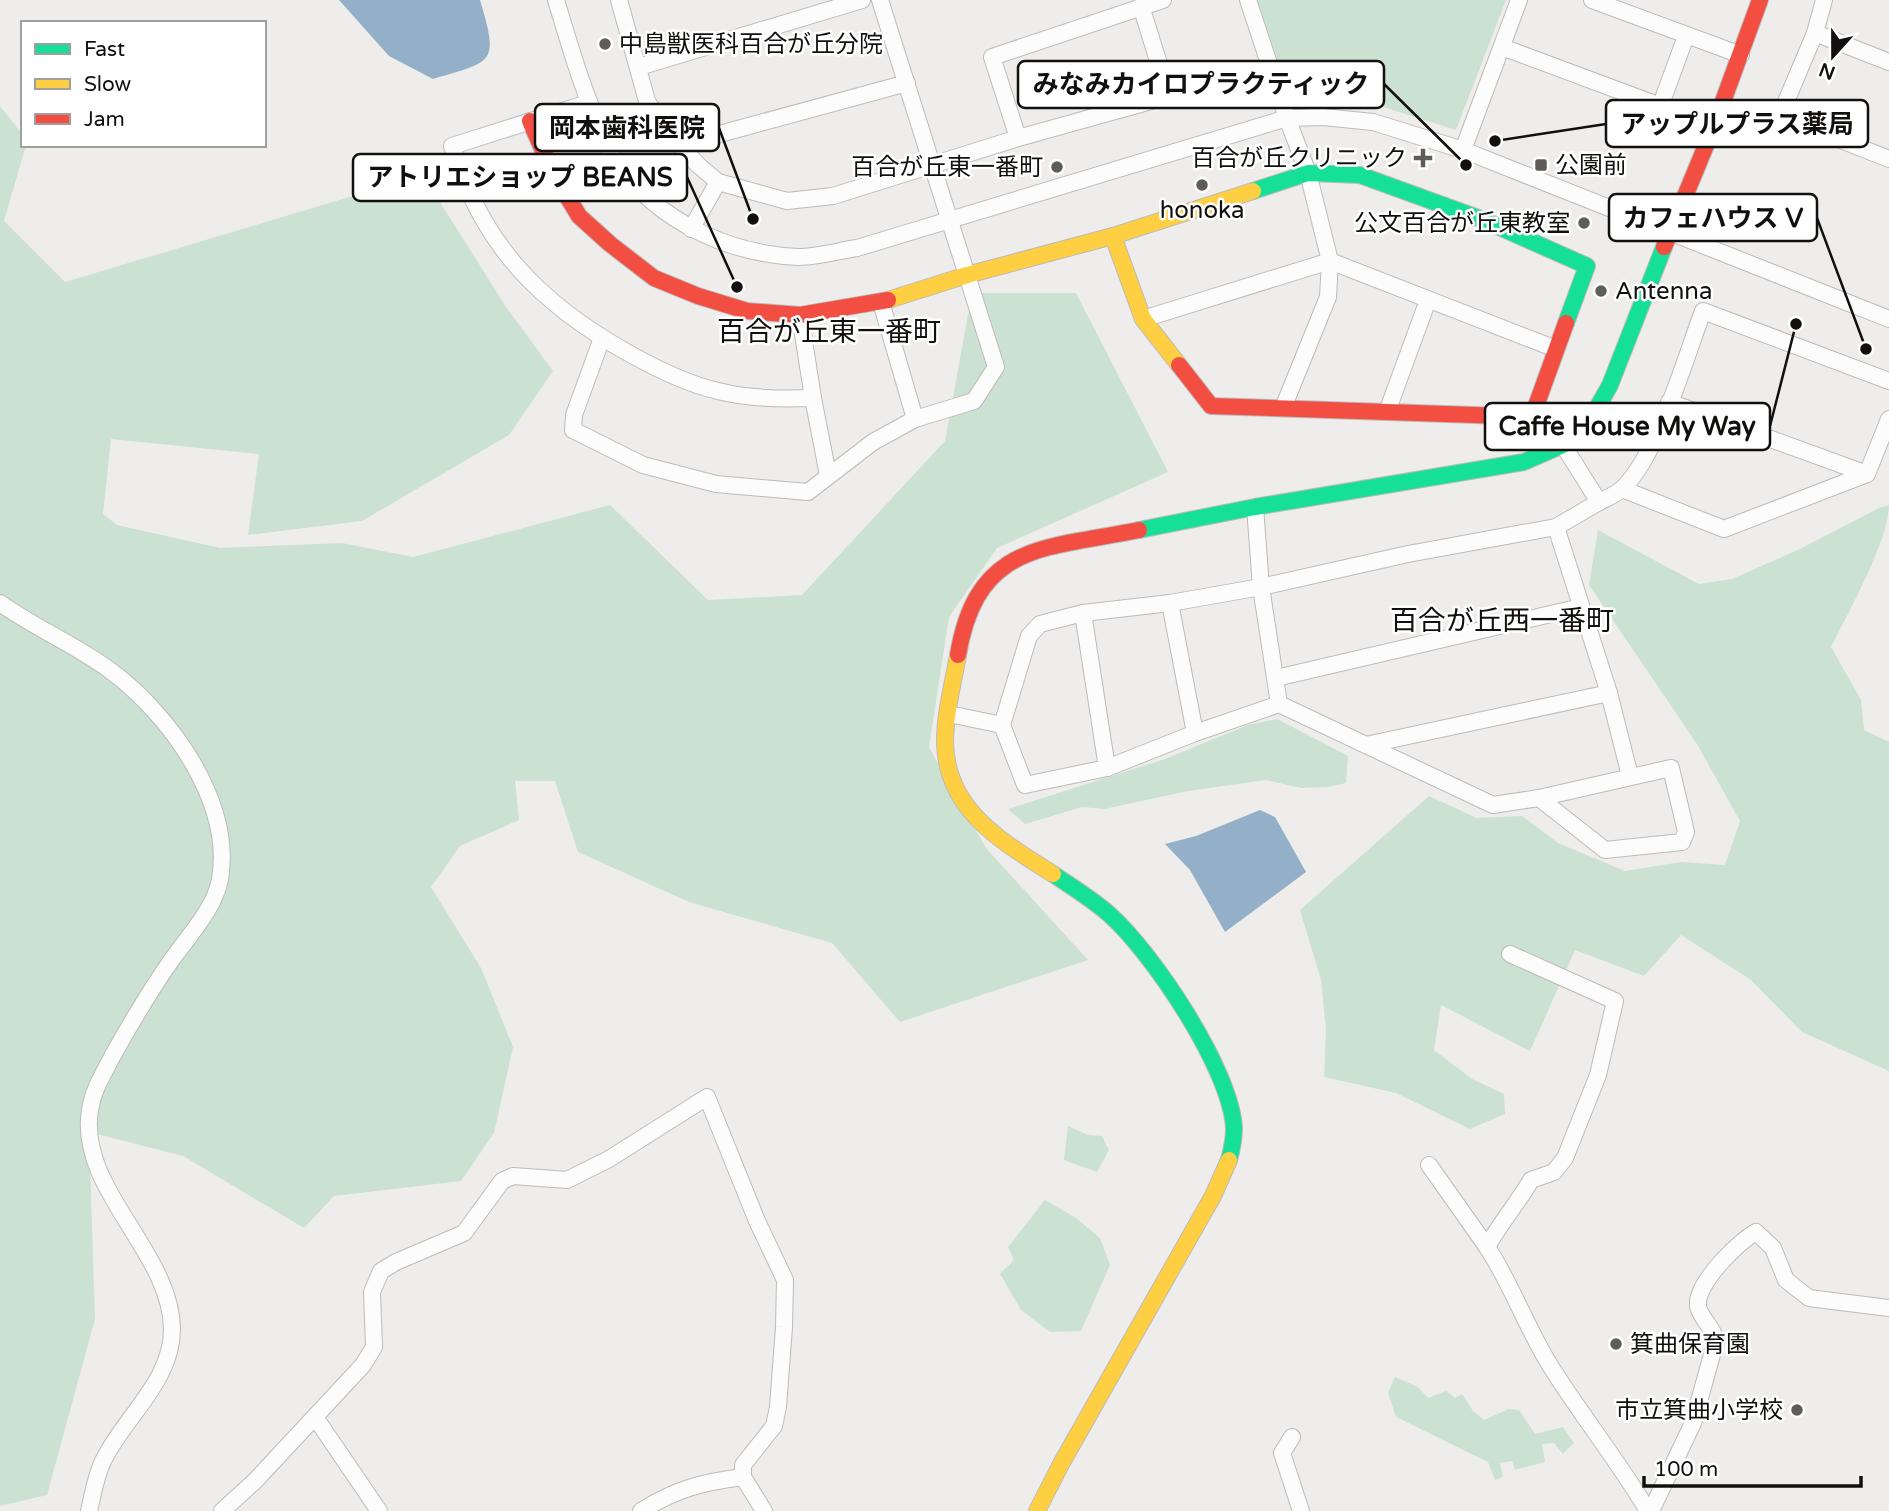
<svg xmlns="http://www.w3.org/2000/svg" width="1889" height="1511" viewBox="0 0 1889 1511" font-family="'Varela Round','Noto Sans JP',sans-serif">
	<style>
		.green { fill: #cbe1d1 }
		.water { fill: #93b0c8 }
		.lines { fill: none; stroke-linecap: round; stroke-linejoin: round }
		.street-casing { stroke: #bcbbba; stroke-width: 18 }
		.fast-casing { stroke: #bcbbba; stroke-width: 18 }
		.slow-casing { stroke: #bcbbba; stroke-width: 18 }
		.jam-casing { stroke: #bcbbba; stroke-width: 18 }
		.street { stroke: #fdfcfc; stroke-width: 16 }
		.fast { stroke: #16e098; stroke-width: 16 }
		.slow { stroke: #ffcf43; stroke-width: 16 }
		.jam { stroke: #f24e42; stroke-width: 16 }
		.poi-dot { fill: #5f5d5b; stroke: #fff; stroke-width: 2.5 }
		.labels { text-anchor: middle; stroke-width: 5; stroke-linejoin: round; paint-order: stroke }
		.poi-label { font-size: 24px; fill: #11100e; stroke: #fff; text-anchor: start }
		.quarter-label { font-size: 28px; fill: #11100e; stroke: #fff }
		.leader { fill: none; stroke: #11100e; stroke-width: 2.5 }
		.callout-dot { fill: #11100e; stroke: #fff; stroke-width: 2.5 }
		.callout { fill: #fff; stroke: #11100e; stroke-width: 2.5 }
		.callout-label { font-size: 26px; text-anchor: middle; font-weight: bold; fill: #11100e }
	</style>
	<rect width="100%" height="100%" fill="#efedeb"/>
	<g class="green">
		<path d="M1257,0H1506L1456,130L1380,106L1343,104L1291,108Z"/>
		<path d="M0,106L23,135V145H26L4,221L65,282L423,175L506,307L553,371L509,435L362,521L248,535L259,454L111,439L103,514L117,525L220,548L342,543L413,557L610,505L708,600L802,595L945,441L972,293H1076L1168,472L997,548L949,617L929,747L986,848L1088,960L900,1022L832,943L689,902L578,852L555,781H515L519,820L460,846L431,887L481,968L513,1047L494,1133L461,1181L334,1196L304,1228L183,1156L89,1132L95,1319L47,1495L0,1506Z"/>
		<path d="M1889,505C1889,540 1848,613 1831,647L1861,700L1864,730L1889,742V1071L1802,1032L1751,980L1681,935L1644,976L1575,950L1530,1051L1441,1005L1434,1050L1472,1079L1504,1094L1505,1114L1470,1129L1396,1093L1324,1077L1326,1029L1321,980L1300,910L1429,796L1477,818L1522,816L1558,843L1625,871L1681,862L1725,865L1740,821L1697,744L1589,585L1598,530L1699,584L1732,579L1800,549L1879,508Z"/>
		<path d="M1277,719L1348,756L1346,783L1327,787L1302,788L1266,780L1188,791L1104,809L1082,807L1025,824L1008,809L1165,759L1248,725Z"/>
		<path d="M1068,1126L1088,1135L1102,1136L1109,1150L1097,1172L1064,1160Z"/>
		<path d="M1045,1200L1076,1218L1100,1238L1110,1265L1081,1331L1050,1332L1021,1310L1000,1274L1014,1260L1008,1247Z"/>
		<path d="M1395,1377L1418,1387L1428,1398L1446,1391L1455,1398L1462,1394L1473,1411L1484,1420L1509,1409L1519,1410L1535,1434L1563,1427L1574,1443L1563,1454L1554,1443L1542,1444L1545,1462L1515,1470L1512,1461L1500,1463L1503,1477L1495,1480L1488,1462L1396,1417L1388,1393Z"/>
	</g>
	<g class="water">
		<path d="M339,0H480C499,64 494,61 433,79L389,56Z"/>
		<path d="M1260,810L1275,817L1306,872L1225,932L1190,870L1165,844L1196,836Z"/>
	</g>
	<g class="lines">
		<g class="street-casing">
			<g id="street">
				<path d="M556,0C570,46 583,93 604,136C608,146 612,157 618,165C660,222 729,254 798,257C817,257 838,251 857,248L1287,118L1323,117L1373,122L1463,150L1889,319"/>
				<path d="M619,0L647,101L663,127L698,165L718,182L787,201L833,196L1018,138L1169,96L1141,6"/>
				<path d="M1248,0L1287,118L1308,173L1330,261L1328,297L1283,408"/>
				<path d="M1592,0L1741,55"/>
				<path d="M1824,0L1815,33L1780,116L1889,159"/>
				<path d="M1815,33L1889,62"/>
				<path d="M1502,47L1714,126"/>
				<path d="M639,67L862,0"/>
				<path d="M588,103L452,146C482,245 540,304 630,354C657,369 687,384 718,391C750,399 781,399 813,398"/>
				<path d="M1660,107L1686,36"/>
				<path d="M1018,138L992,57L1163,0"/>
				<path d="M679,145L907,83"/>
				<path d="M1463,150L1519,0"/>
				<path d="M691,229L718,182"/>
				<path d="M881,302L915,419"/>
				<path d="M800,315L813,398L828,475"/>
				<path d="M1143,319L1330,261L1556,349"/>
				<path d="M602,338L574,415L573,430L643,465L716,484L808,492L873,442L915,419L974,401L996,367L880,0"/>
				<path d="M1669,402L1867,474"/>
				<path d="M1387,412L1428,300"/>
				<path d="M1563,445L1599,502C1607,498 1617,494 1623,488C1658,454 1685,359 1703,311L1889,381"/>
				<path d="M1622,489L1724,529L1867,474L1889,419"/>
				<path d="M1255,507L1261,587L1279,704"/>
				<path d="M1556,527L1609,693L1630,776"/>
				<path d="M0,603C35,628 76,645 111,671C170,715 233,802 220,879C215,908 190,934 173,958C151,989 132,1021 113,1055C104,1073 93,1089 90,1110C77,1189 172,1252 172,1330C172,1380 125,1417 104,1459C96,1474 93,1494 89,1511"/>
				<path d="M1170,603L1195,733"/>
				<path d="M1083,613L1107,768"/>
				<path d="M1276,678L1581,607"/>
				<path d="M949,714L1002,725"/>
				<path d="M1366,745L1609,693"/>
				<path d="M1539,798L1605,850L1682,842L1686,832L1671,768L1539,798L1493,805L1279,704L1195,733L1107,768L1025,785L1002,725L1029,636L1040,624L1083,613L1170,603L1261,587L1408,554L1556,527L1599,502"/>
				<path d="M1510,954L1615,1001L1598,1075L1565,1158L1554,1172L1531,1180C1518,1203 1500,1223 1487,1247C1512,1285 1527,1329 1551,1367C1582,1416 1618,1461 1648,1511"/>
				<path d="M1429,1165L1487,1247"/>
				<path d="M315,1417L379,1511"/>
				<path d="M1292,1437L1282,1453L1301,1511"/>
				<path d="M222,1511L255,1481L363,1365L374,1347L372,1292L381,1271L396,1262L464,1233L502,1181L513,1176L567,1180L609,1159L707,1097L757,1221L785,1280L784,1327L778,1407L774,1426L743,1465V1477L764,1511"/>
				<path d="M641,1511C676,1489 703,1482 743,1477"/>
				<path d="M1651,1511L1693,1423L1716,1340C1713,1327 1700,1318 1698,1306C1695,1284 1739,1241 1756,1232L1773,1248L1786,1280L1809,1298L1889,1308"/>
			</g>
		</g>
		<g class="fast-casing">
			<g id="fast">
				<path d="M1253,191L1308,173L1360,175L1481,219L1587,266L1566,323"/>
				<path d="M1139,530L1255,507L1524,462L1563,445L1587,426L1610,385L1664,247"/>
				<path d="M1053,874C1072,887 1092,899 1109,914C1153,953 1231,1070 1234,1128C1234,1139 1232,1149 1229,1160"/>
			</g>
		</g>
		<g class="slow-casing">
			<g id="slow">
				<path d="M1113,236L1143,319L1179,365"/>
				<path d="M888,300L967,275L1113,236L1253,191"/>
				<path d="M958,655C953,684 945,713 945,742C946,810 1001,841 1053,874"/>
				<path d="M1037,1511L1061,1464L1213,1196L1229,1160"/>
			</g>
		</g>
		<g class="jam-casing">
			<g id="jam">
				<path d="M530,121L553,173L579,216L610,244L654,278L698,296L747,311L800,315L888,300"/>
				<path d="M1664,247L1714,126L1760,0"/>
				<path d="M1179,365L1211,406L1532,417L1566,323"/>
				<path d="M958,655C977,542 1045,549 1139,530"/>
			</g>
		</g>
		<use href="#street" class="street"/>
		<use href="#fast" class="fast"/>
		<use href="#slow" class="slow"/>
		<use href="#jam" class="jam"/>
	</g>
	<g class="poi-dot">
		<circle cx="605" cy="44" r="7"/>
		<path d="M1419.5 147.5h7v7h7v7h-7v7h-7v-7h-7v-7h7z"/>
		<rect x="1534" y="158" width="14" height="14" rx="3.5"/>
		<circle cx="1057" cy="167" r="7"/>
		<circle cx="1202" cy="185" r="7"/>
		<circle cx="1584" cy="223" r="7"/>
		<circle cx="1601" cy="291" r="7"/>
		<circle cx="1616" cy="1344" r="7"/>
		<circle cx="1797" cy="1410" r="7"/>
	</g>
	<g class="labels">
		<g class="poi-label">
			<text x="619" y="52">中島獣医科百合が丘分院</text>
			<text x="1407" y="166" text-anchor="end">百合が丘クリニック</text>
			<text x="1555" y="173">公園前</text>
			<text x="1043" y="175" text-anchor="end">百合が丘東一番町</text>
			<text x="1202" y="218" text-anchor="middle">honoka</text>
			<text x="1570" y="231" text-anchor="end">公文百合が丘東教室</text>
			<text x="1615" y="299">Antenna</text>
			<text x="1630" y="1352">箕曲保育園</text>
			<text x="1783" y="1418" text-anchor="end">市立箕曲小学校</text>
		</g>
		<g class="quarter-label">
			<text x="829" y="341">百合が丘東一番町</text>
			<text x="1502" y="630">百合が丘西一番町</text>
		</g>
	</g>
	<path class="leader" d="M1466 165L1384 84M1495 141L1606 124M753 219L719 128M737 287L687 177M1866 349L1817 218M1796 324L1770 426"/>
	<g class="callout-dot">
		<circle cx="1466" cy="165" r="7"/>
		<circle cx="1495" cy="141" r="7"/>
		<circle cx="753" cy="219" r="7"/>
		<circle cx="737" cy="287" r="7"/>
		<circle cx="1866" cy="349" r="7"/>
		<circle cx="1796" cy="324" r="7"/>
	</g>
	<g class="callout">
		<rect x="1018" y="61" width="366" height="47" rx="7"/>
		<rect x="1606" y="100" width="262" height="47" rx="7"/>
		<rect x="535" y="104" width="184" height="47" rx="7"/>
		<rect x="353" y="154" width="334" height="47" rx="7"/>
		<rect x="1609" y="194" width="208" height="47" rx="7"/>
		<rect x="1485" y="403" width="285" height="47" rx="7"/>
	</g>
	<g class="callout-label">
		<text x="1201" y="93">みなみカイロプラクティック</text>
		<text x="1737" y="133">アップルプラス薬局</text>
		<text x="627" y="137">岡本歯科医院</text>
		<text x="520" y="186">アトリエショップ BEANS</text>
		<text x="1713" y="227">カフェハウス V</text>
		<text x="1627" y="435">Caffe House My Way</text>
	</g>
	<rect x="21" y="21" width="245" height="126" fill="#ffffff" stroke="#a09f9f" stroke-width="2"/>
	<rect x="35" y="44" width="35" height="10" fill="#16e098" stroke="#a09f9f" stroke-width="2"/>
	<text x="84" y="56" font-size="21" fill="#11100e">Fast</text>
	<rect x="35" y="79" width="35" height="10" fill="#ffcf43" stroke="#a09f9f" stroke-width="2"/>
	<text x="84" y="91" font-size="21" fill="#11100e">Slow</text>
	<rect x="35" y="114" width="35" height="10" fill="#f24e42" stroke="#a09f9f" stroke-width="2"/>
	<text x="84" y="126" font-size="21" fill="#11100e">Jam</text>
	<g transform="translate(1833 56) rotate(201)" stroke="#ffffff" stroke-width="5" paint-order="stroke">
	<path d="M0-5L12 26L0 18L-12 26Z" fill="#11100e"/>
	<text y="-10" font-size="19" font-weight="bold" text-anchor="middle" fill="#11100e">N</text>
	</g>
	<path d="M1644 1476v10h217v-10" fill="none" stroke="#11100e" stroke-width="3.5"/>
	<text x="1654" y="1476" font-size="21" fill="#11100e" stroke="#ffffff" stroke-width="5" paint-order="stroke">100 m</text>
</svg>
